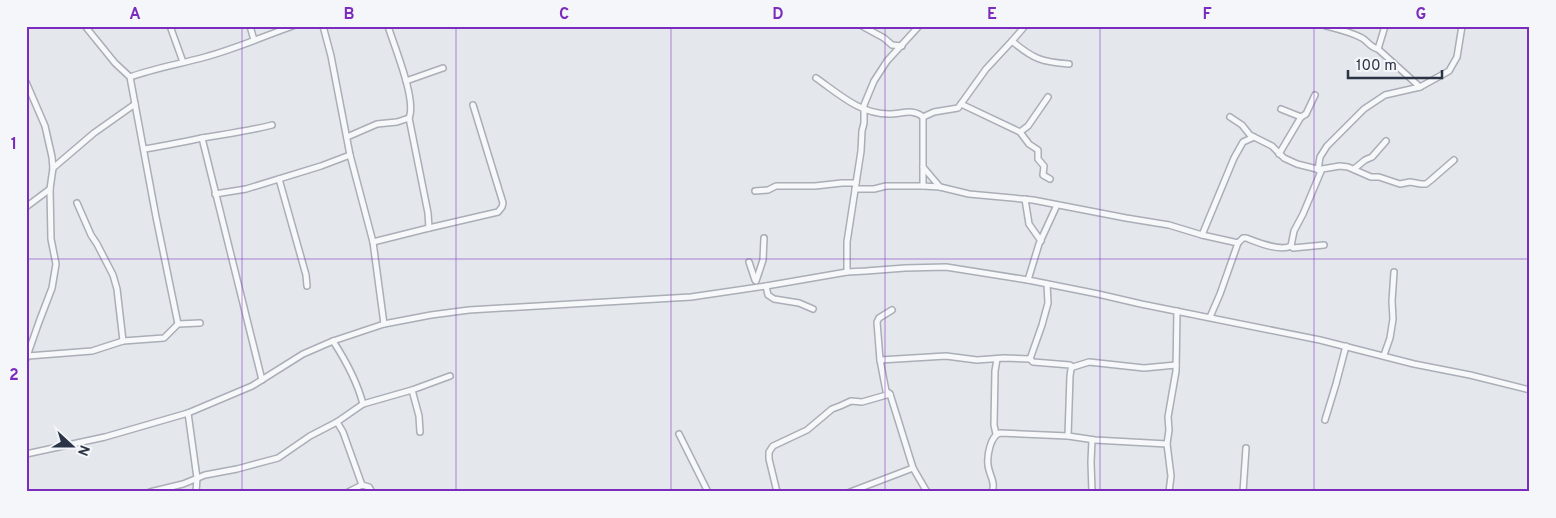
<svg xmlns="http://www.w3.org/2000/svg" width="1556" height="518" viewBox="0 0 1556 518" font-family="Overpass,sans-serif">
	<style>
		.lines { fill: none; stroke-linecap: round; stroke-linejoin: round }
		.street-casing { stroke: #a9aeb7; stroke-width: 8 }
		.street { stroke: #f7f8fa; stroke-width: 5 }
		.grid { fill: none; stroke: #7b2cbf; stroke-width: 1; stroke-opacity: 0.55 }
		.neatline { fill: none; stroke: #7b2cbf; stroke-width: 2 }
		.grid-label { font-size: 16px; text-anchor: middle; font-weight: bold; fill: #7b2cbf }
	</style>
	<rect width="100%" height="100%" fill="#e4e7ec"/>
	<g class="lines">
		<g class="street-casing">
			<g id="street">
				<path d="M85,26L115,63L130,77L156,217L178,324"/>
				<path d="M170,26L183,62"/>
				<path d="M250,26L254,40"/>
				<path d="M323,26L331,56L350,155L373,242L384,324"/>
				<path d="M388,26C394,46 417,100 409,118L428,213L429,228"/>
				<path d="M862,26L884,38L892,45L902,46"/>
				<path d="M1326,26C1338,29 1351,32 1362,38C1369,42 1369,47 1378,49L1420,87L1449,71L1457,57L1462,26"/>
				<path d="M1012,41L1025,26"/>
				<path d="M1378,49L1385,26"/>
				<path d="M130,77C155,68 180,64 205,57C235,49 264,36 293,26"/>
				<path d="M816,78C839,94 860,114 889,114C902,114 913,108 923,117"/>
				<path d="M406,81L443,68"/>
				<path d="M26,82L45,126L52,157L53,168L50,189L51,239L56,264L52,288L39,322L26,359"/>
				<path d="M961,104L1020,132L1028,126L1048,97"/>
				<path d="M1281,109L1301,117L1306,114L1315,95"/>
				<path d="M923,117L934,112L958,108L986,69L1012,41C1033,59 1042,62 1069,64"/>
				<path d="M1230,117L1242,125L1250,135L1272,146L1284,158L1297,164L1321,170"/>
				<path d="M1020,132L1029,144L1038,150V159L1044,166L1043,175L1050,179"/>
				<path d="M347,137L377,124L397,122L409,118"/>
				<path d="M202,138L262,380"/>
				<path d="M144,149C164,146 183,142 202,138C226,134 249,131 272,125"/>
				<path d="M1279,154L1301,117"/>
				<path d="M923,167L940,187"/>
				<path d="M53,168L94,133L135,104"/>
				<path d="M1354,169L1365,160L1372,157L1386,141"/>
				<path d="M1318,170L1320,157L1327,146L1364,109L1385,95L1420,87"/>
				<path d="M279,179L306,275L307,286"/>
				<path d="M923,186L940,187L969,194L1033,200L1126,218L1169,225L1202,235L1238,243"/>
				<path d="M855,189H874L886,186H923V117"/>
				<path d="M755,191L768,190L776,186H815L842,183H856"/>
				<path d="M215,194L246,189L321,166L350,155"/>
				<path d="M1025,199L1029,224L1041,241"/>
				<path d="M77,203L91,235L97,244L113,275L117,289L123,341"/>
				<path d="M26,207L50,189"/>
				<path d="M1202,235L1234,158L1243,142L1254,137"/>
				<path d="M373,242L429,228L498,212L502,207L503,203L473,105"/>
				<path d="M1291,246L1294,231L1303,214L1322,169L1340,166L1348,167L1371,177H1379L1400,184L1410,182L1421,184H1426L1431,180L1454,160"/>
				<path d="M1291,246L1293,248L1324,245"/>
				<path d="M749,262L755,280"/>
				<path d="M847,272V242L861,151L862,131L864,123V105L874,81L887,61L919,26"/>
				<path d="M1028,280L1039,244L1057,205"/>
				<path d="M756,281L763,260L764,238"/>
				<path d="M766,286L768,295L774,299L799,303L813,309"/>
				<path d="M892,310L879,318L877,322L880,360L886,391L890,394L913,468L927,492"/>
				<path d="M1210,317L1220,294L1238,243L1243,238H1246C1257,242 1280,252 1291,246"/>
				<path d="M333,341C346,361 357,381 363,404"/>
				<path d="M1384,355L1390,338L1393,319L1392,301L1394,272"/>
				<path d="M28,356L92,351L123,341L164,338L178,324L200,323"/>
				<path d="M1030,359L1042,325L1048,303L1047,284"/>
				<path d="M880,360L946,356L977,360L1004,358L1030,359L1033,362L1070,365L1073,367L1071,369L1070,376L1068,436"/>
				<path d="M1073,367L1089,362L1144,368L1176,365"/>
				<path d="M412,390L419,416L420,432"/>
				<path d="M188,413L197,478L196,492"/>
				<path d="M1325,420L1336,384L1346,346"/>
				<path d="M337,422L343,432L362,485"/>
				<path d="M679,434L708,492"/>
				<path d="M996,434L994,425L995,371L997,359"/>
				<path d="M1092,440L1091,462L1092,492"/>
				<path d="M26,454L105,437L188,413L252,386L303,354L333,341L384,324L431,315L469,310L691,297L766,286L847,272L866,271L905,268L946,267L1028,280L1098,294L1141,304L1320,340L1414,364L1470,375L1530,390"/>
				<path d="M150,492L183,484L205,475L237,469L278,458L310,436L337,422L363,404L412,390L450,376"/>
				<path d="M348,492L362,485L369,487L372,492"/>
				<path d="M777,492L769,459V452L773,446L807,430L832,409L840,406L851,401L862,402L890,394"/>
				<path d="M850,492L913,468"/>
				<path d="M992,492C996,482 989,475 988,465C987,456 990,436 1000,433L1068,436L1095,440L1167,444"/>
				<path d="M1169,492L1171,476L1167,444L1169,430L1168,417L1176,371L1177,311"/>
				<path d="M1243,492L1246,448"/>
			</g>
		</g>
		<use href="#street" class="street"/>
	</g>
	<path class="grid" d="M242,26V492M456,26V492M671,26V492M885,26V492M1100,26V492M1314,26V492M26,259H1530"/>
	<rect width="1556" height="518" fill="none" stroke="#f4f6f9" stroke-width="55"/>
	<g transform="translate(72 446) rotate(111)" stroke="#f4f6f9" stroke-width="4" paint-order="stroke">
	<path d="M0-4L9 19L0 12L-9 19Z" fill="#2b3445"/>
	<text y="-8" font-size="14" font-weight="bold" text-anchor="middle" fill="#2b3445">N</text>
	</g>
	<path d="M1348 70v8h94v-8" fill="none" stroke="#2b3445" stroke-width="2.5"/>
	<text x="1356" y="70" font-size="15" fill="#2b3445" stroke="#f4f6f9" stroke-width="4" paint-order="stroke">100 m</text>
	<rect x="28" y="28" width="1500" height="462" class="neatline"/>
	<g class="grid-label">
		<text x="135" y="19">A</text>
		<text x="349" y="19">B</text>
		<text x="564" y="19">C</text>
		<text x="778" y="19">D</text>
		<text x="992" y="19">E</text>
		<text x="1207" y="19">F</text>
		<text x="1421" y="19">G</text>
		<text x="14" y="149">1</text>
		<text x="14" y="380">2</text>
	</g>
</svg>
